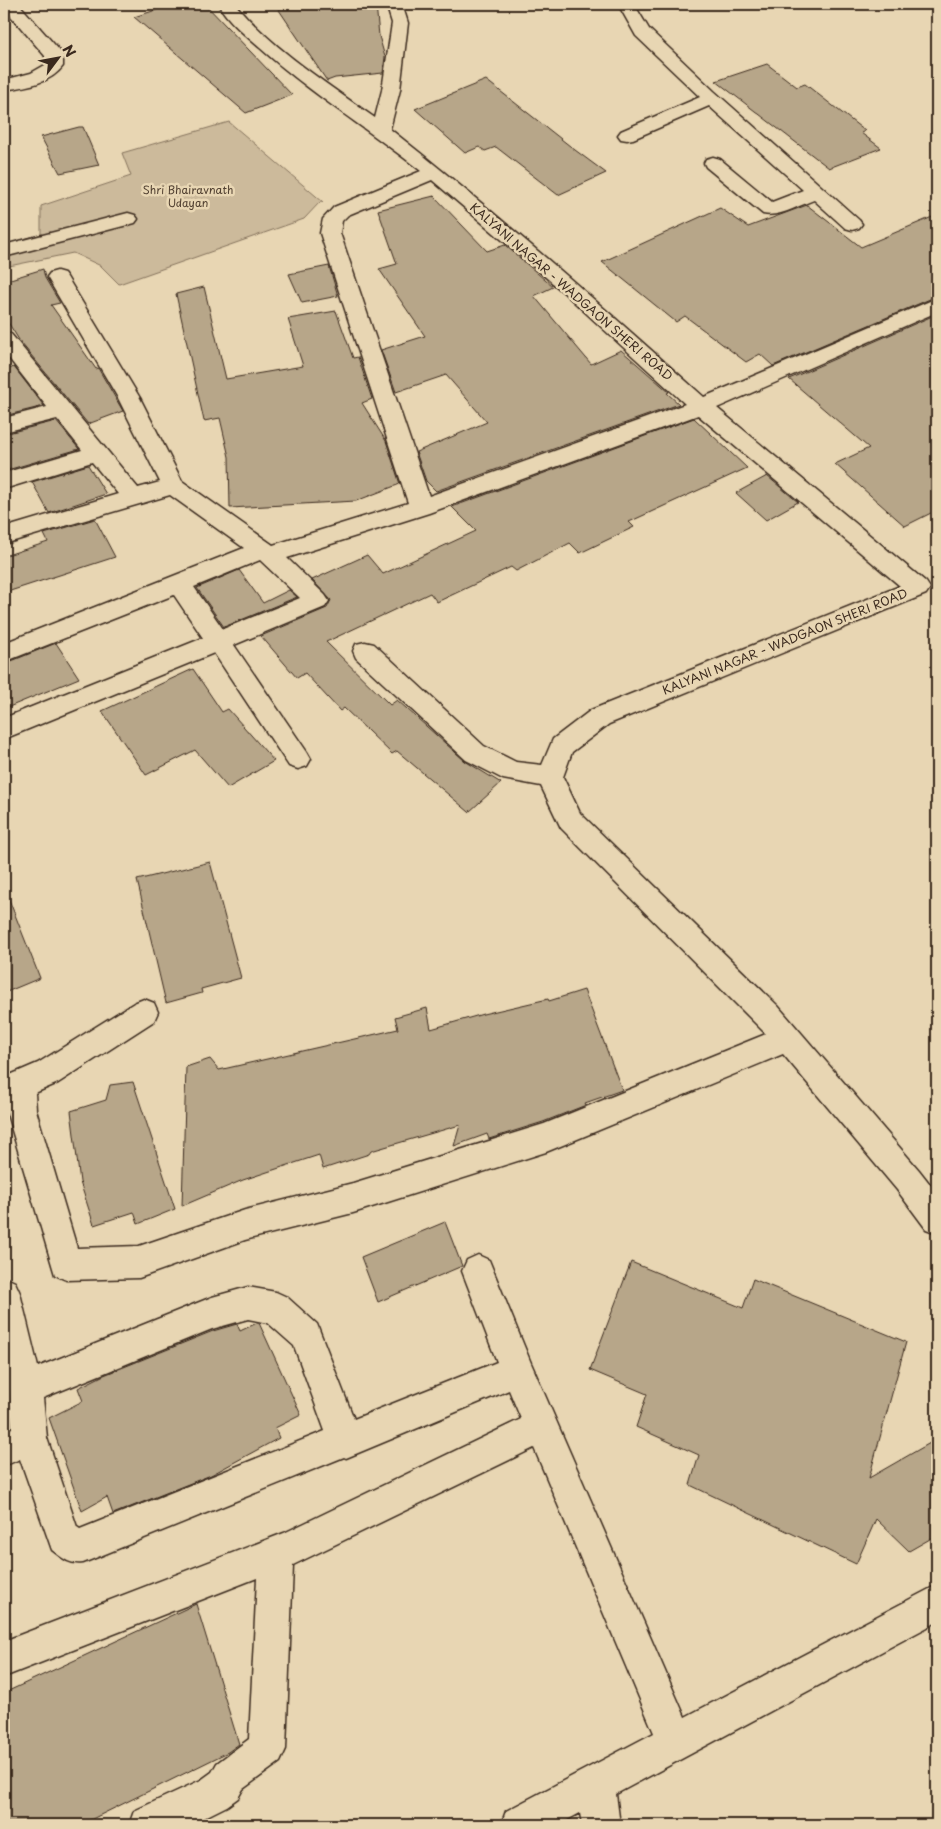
<svg xmlns="http://www.w3.org/2000/svg" width="941" height="1829" viewBox="0 0 941 1829" font-family="'Playpen Sans',sans-serif">
	<style>
		.green { fill: #ccba9b; stroke: #84725c }
		.building { fill: #b7a689; stroke: #3b2a1e }
		.lines { fill: none; stroke-linecap: round; stroke-linejoin: round }
		.minor-casing { stroke: #3b2a1e; stroke-width: 3 }
		.minor { fill: #e8d6b3; fill-rule: evenodd }
		.labels { text-anchor: middle; stroke-width: 5; stroke-linejoin: round; paint-order: stroke }
		.far-park-label { font-size: 11px; fill: #514031; stroke: #e8d6b3 }
		.street-label { font-size: 12px; fill: #3b2a1e; stroke: #e8d6b3 }
	</style>
	<rect width="100%" height="100%" fill="#e8d6b3"/>
	<filter id="ink" filterUnits="userSpaceOnUse"><feTurbulence type="fractalNoise" baseFrequency=".02" numOctaves="2"/><feDisplacementMap in="SourceGraphic" scale="10" xChannelSelector="R" yChannelSelector="G"/><feConvolveMatrix kernelMatrix="1 2 1 2 8 2 1 2 1" color-interpolation-filters="sRGB"/></filter>
	<g filter="url(#ink)">
		<path class="green" d="M229,122L323,202H320L304,219L119,284L101,266L73,253L4,267V245L41,234V206L131,176L122,153Z"/>
		<g class="building">
			<path d="M175,4H205L292,95L246,113L134,17Z"/>
			<path d="M275,4H376L379,36L385,57L383,73L335,78L327,81Z"/>
			<path d="M767,64L797,87L805,84L865,131L861,133L881,148L829,168L716,81Z"/>
			<path d="M486,80L575,150L606,173L558,195L496,147L485,151L479,147L465,153L415,109Z"/>
			<path d="M79,127H83L99,165L60,173L41,137Z"/>
			<path d="M434,196L487,251L505,245L553,287L534,296L591,364L621,350L669,392L667,393L679,404L436,491L426,481L416,452L487,422L446,375L396,392L381,350L425,336L379,269L397,264L378,210Z"/>
			<path d="M807,205L861,247L937,215V296L773,366L760,354L746,362L685,316L676,322L602,262L720,208L748,227Z"/>
			<path d="M329,266L338,296L302,303L289,274Z"/>
			<path d="M43,269L45,278L60,303L51,305L96,369L98,368L123,411L88,424L21,343L4,316V281Z"/>
			<path d="M204,287L226,379L303,366L288,319L336,311L353,358L358,357L372,399L362,403L386,441L400,484L356,501L230,508L229,457L220,418L204,421L176,294Z"/>
			<path d="M937,314V510L905,526L835,464L869,448L789,379Z"/>
			<path d="M14,367L44,406L4,416V371Z"/>
			<path d="M694,418L747,468L629,522L634,527L580,553L570,543L516,571L511,567L437,602L430,593L326,642L390,705L397,700L465,761L501,783L469,812L397,751L392,754L344,708L340,711L305,673L297,678L261,636L327,608L331,600L312,580L367,555L383,574L476,531L452,507Z"/>
			<path d="M56,421L79,449L4,471V434Z"/>
			<path d="M88,465L106,494L49,513L32,482Z"/>
			<path d="M767,476L798,502L766,520L736,493Z"/>
			<path d="M95,519L115,557L4,593V556L48,542L44,534Z"/>
			<path d="M239,570L263,603L289,590L297,597L224,627L197,588Z"/>
			<path d="M56,643L79,678L4,709V664Z"/>
			<path d="M193,669L222,712L228,709L274,761L228,788L195,750L146,775L102,711Z"/>
			<path d="M210,862L241,978L201,989L202,993L166,1003L137,880Z"/>
			<path d="M6,892L40,978L4,993V893Z"/>
			<path d="M584,990L622,1090L585,1103L586,1105L543,1122L489,1139L487,1134L454,1146L460,1125L371,1151L369,1154L323,1169L319,1155L243,1180L182,1206L186,1067L210,1059L219,1070L398,1029L395,1017L427,1008L431,1029L483,1014L548,999L549,1001Z"/>
			<path d="M133,1082L175,1209L138,1224L134,1212L94,1225L80,1182L71,1111L106,1100L110,1085Z"/>
			<path d="M445,1222L462,1266L378,1302L361,1257Z"/>
			<path d="M631,1262L743,1308L753,1279L906,1342L869,1478L937,1439V1535L909,1551L876,1519L856,1564L690,1485L699,1455L636,1427L647,1394L590,1370Z"/>
			<path d="M257,1323H259L301,1415L275,1428L279,1438L211,1475L113,1514L107,1497L82,1511L49,1418L83,1401L78,1388L104,1375L213,1331L237,1324L240,1331Z"/>
			<path d="M196,1604L239,1744L228,1752L80,1825H4V1693Z"/>
		</g>
		<g class="lines">
			<g class="minor-casing">
				<g id="minor">
					<path d="M4,4H19L60,51L63,55V66C50,84 24,87 4,90V80L31,73L45,65V56L4,8Z"/>
					<path d="M218,4H235C274,50 326,83 375,118L382,90L392,23L386,4H402L408,23L400,90L390,129C498,214 601,305 704,397L937,298V312L717,408L926,582L930,588L926,594L609,724L572,752L563,777L580,813L778,1006L919,1170L937,1193V1233L926,1229L897,1190L783,1054L546,1152L353,1213L245,1240L139,1278L66,1280L55,1275L6,1110L5,1085L10,1075L38,1063L134,1003L144,999L154,1003L158,1012L154,1021L58,1083L35,1093L36,1110L77,1248L139,1246L245,1210L353,1183L544,1124L766,1034L561,828L541,786L503,779L466,760L356,658L353,651L356,644L365,642L374,644L484,746L516,762L542,765L553,739L591,710L900,586L698,415L429,513L287,558L325,595L329,601L325,607L234,645L307,752L311,759L307,766L298,769L289,766L214,653L4,739V718L203,638L174,595L4,662V643L244,548L170,495L4,544V528L118,494L92,462L4,489V473L82,450L57,419L4,432V418L47,407L4,352V332L11,334L138,488L160,482L118,398L47,277L50,273L57,271L64,273L67,277L140,398L182,481L273,545L408,503L320,233L323,219L334,207L421,171C368,129 310,93 260,48C245,35 228,21 218,4ZM432,180L562,291L685,404L429,496L340,233L342,221L348,215ZM260,560L300,598L223,629L194,587Z"/>
					<path d="M618,4H634L649,29L714,91L859,220L862,224L859,228L852,230L845,228L814,200C799,205 779,218 763,214L706,167L704,163L706,159L713,157L720,159L772,202L803,190L709,106L633,139L627,140L621,139L618,135L621,131L700,97L636,36Z"/>
					<path d="M128,213L135,215L138,219L135,223L4,257V245Z"/>
					<path d="M478,1255L489,1260L531,1363L685,1717L937,1585V1622L616,1794L620,1825H582L580,1813L558,1825H501L506,1811L654,1733L534,1448L293,1565L286,1749L280,1762L243,1789L238,1798L227,1806L189,1825H129L134,1811L201,1780L212,1772L217,1763L249,1739L257,1578L4,1677V1641L284,1533L521,1419L509,1390L346,1458L344,1457L83,1563C70,1565 62,1558 52,1550L20,1459L4,1466V1432L12,1428L9,1388L4,1363V1277L15,1282L20,1293L38,1367L212,1297L248,1287L276,1292L287,1297L317,1324L354,1419L497,1362L462,1271L467,1260ZM248,1319L268,1323L294,1346L325,1431L80,1529L77,1527L47,1438L43,1398L212,1329Z"/>
				</g>
			</g>
			<use href="#minor" class="minor"/>
		</g>
	</g>
	<g class="labels">
		<g class="far-park-label">
			<text x="188" y="194">Shri Bhairavnath<tspan x="188" dy="13">Udayan</tspan></text>
		</g>
		<g class="street-label">
			<text transform="translate(571 292) rotate(41)" y="4">KALYANI NAGAR - WADGAON SHERI ROAD</text>
			<text transform="translate(785 642) rotate(-22)" y="4">KALYANI NAGAR - WADGAON SHERI ROAD</text>
		</g>
	</g>
	<rect width="941" height="1829" fill="none" stroke="#e8d6b3" stroke-width="20"/>
	<rect x="10" y="10" width="921" height="1809" fill="none" stroke="#3b2a1e" stroke-width="2" filter="url(#ink)"/>
	<g transform="translate(58 58) rotate(58)" stroke="#e8d6b3" stroke-width="4" paint-order="stroke">
	<path d="M0-4L9 19L0 12L-9 19Z" fill="#3b2a1e"/>
	<text y="-8" font-size="14" font-weight="bold" text-anchor="middle" fill="#3b2a1e">N</text>
	</g>
</svg>
